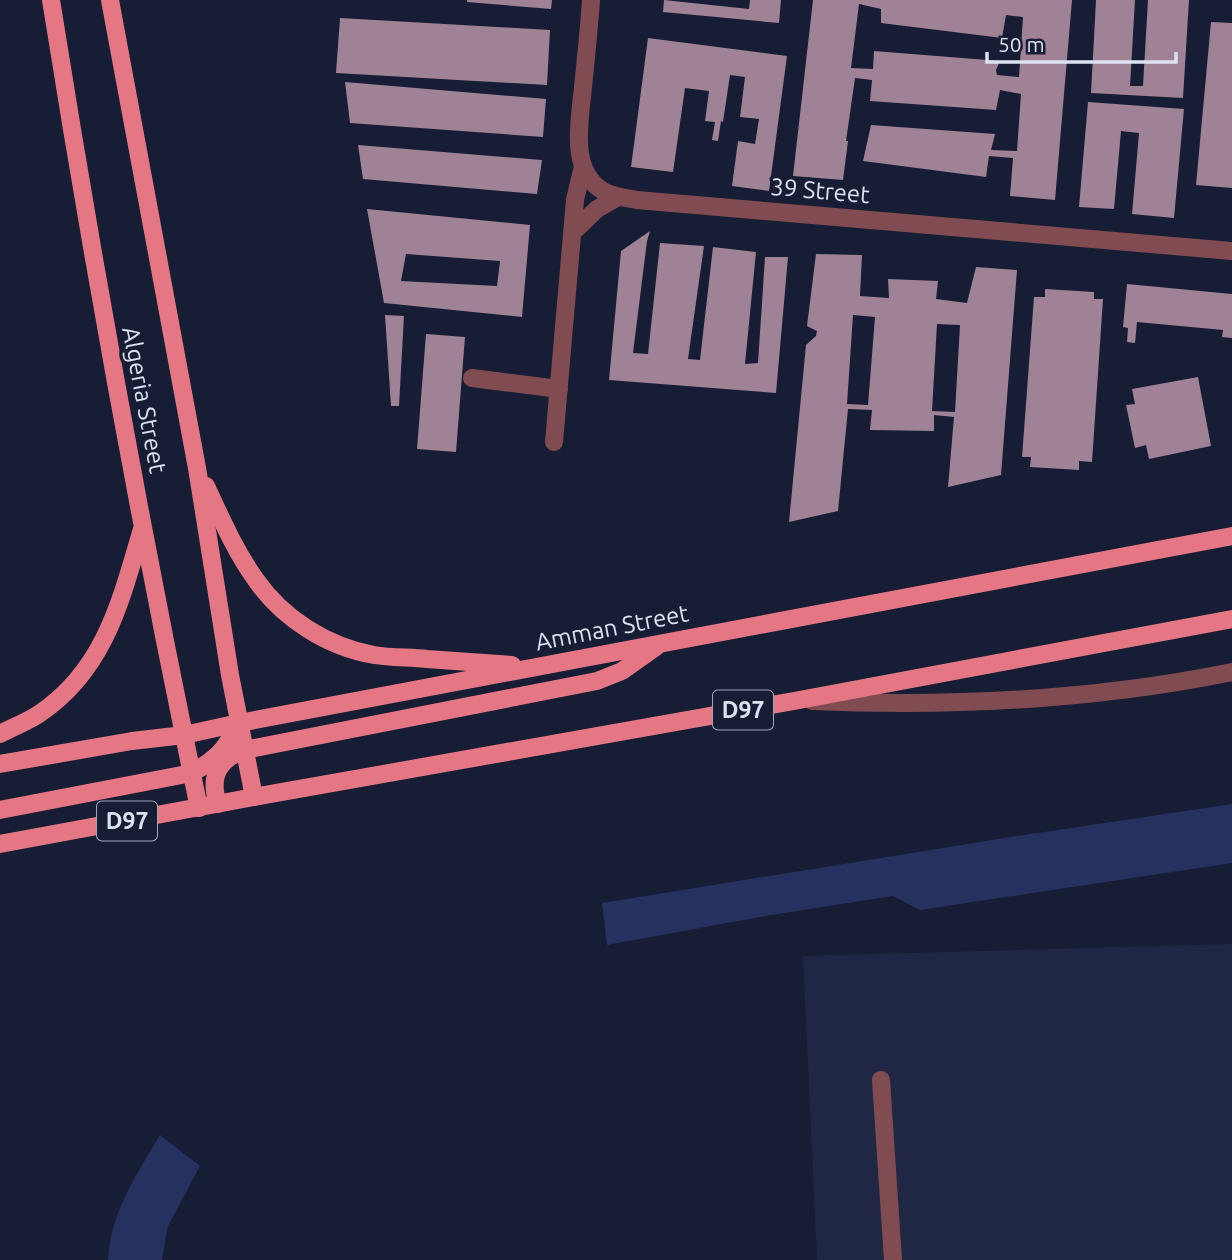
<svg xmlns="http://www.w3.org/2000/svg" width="1232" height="1260" viewBox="0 0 1232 1260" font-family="Ubuntu,sans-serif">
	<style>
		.built { fill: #202744 }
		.green { fill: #263160 }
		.building { fill: #9f8295; fill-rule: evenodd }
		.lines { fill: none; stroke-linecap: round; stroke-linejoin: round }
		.minor { stroke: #814c51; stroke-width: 18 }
		.major { stroke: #e57784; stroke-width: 18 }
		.labels { text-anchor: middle; stroke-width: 7; stroke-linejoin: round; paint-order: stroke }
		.shield { fill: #171d34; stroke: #a2a7b9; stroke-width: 2 }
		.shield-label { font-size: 23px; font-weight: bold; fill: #dde2f2 }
		.street-label { font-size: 24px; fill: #dde2f2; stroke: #171d34 }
	</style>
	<rect width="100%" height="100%" fill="#171d34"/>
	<path class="built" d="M1232,944V1260H817L803,956Z"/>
	<g class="green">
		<path d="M1232,804V863L920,910L893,896L771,915L607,945L602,903L998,839Z"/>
		<path d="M160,1135L200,1166L168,1226L162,1260H108C111,1211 136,1176 160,1135Z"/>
	</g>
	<g class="building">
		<path d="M467,0H552L551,9L467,2Z"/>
		<path d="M664,0L749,9L750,0H781L779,23L663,12Z"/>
		<path d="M813,0H1072L1055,200L1010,196L1013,158L989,156L986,177L863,161L871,125L995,134L991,150L1017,151L1021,94L1000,90L996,110L870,101L872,80L855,78L846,141H848L843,180L793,176ZM859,4L881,9V23L1002,38L1006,15L1023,17L1019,77L997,75L996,70L1000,61L874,51L873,69L851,68Z"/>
		<path d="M1096,0H1135L1130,86H1143L1148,0H1189L1183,98L1091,93Z"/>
		<path d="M340,18L550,30L547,85L336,73Z"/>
		<path d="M1211,22L1232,23V188L1196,185Z"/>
		<path d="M648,38L787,56L769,191L732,186L738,141L755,144L759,119L740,117L745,77L730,75L723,122L721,121L718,141L712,140L715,122L705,121L709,91L685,88L673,172L631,167Z"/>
		<path d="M345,82L546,99L543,137L350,123Z"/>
		<path d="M1088,102L1184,109L1174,218L1132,214L1139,133L1121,131L1114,209L1079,207Z"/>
		<path d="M358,145L542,160L537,194L363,179Z"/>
		<path d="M367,209L530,225L522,317L384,303ZM406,254L500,261L497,286L401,281Z"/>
		<path d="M650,231L647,241L633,353L648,354L660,243L704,246L688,359L700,360L713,247L756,252L745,364L758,363L765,257H788L776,393L609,380L621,251Z"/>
		<path d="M816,254L862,255L860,296L889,298L888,279L938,281L936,299L967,303L976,267L1017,270L1001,475L948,487L954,417L934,415V431L870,430L872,410L848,409L838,511L789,522L806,345L816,336L817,331L807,326ZM853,315L875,317L868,405L847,404ZM937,324L960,325L955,412L932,411Z"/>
		<path d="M1127,284L1232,294V338L1222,337L1223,330L1137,322L1135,343L1127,342L1128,328L1123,327Z"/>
		<path d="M1045,289L1094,292V299H1103L1092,462L1079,461V470L1030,467L1031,457H1022L1034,297H1045Z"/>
		<path d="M385,315L404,316L399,406H391Z"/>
		<path d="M426,334L465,337L456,452L417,449Z"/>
		<path d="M1198,377L1211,446L1149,459L1146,445L1135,448L1126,405L1135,404L1132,389Z"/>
	</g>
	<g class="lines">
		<g class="minor">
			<path d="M591,0C589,29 586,58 583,87C580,121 568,172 605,192C615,197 627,198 637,200L1232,251"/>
			<path d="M573,232L597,209L618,197"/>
			<path d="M472,378L559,389"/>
			<path d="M554,442L575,200L583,166"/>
			<path d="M812,701C952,707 1094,700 1232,672"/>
			<path d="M881,1080L893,1260"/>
		</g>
		<g class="major">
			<path d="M51,0C94,271 143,540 199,808"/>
			<path d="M110,0L197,468L230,675L254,797"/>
			<path d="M206,486C221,518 235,551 256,580C283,619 328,647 374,655C392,658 410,657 427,659C456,661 484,663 512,665"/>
			<path d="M0,734C13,727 27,722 39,714C105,670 121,600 142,529"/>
			<path d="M0,764L132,741L184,735L239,723L1232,536"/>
			<path d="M218,804C209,777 218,760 244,750L597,681L622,671L656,647"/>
			<path d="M0,810L192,773C218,758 225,750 239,723"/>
			<path d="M0,844L254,797L794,701L1232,619"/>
		</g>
	</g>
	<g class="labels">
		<g class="shield">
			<rect x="713" y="690.5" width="60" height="39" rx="5"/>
			<rect x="97" y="801.5" width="60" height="39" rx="5"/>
		</g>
		<g class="shield-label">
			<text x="743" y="718">D97</text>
			<text x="127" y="829">D97</text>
		</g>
		<g class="street-label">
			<text transform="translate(820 191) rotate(5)" y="8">39 Street</text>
			<text transform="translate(144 400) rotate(79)" y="8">Algeria Street</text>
			<text transform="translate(612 628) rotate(-11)" y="8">Amman Street</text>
		</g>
	</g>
	<path d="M987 52v10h189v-10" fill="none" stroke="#dde2f2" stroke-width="3.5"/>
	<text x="998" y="52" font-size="21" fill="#dde2f2" stroke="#171d34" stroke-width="5" paint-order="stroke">50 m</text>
</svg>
